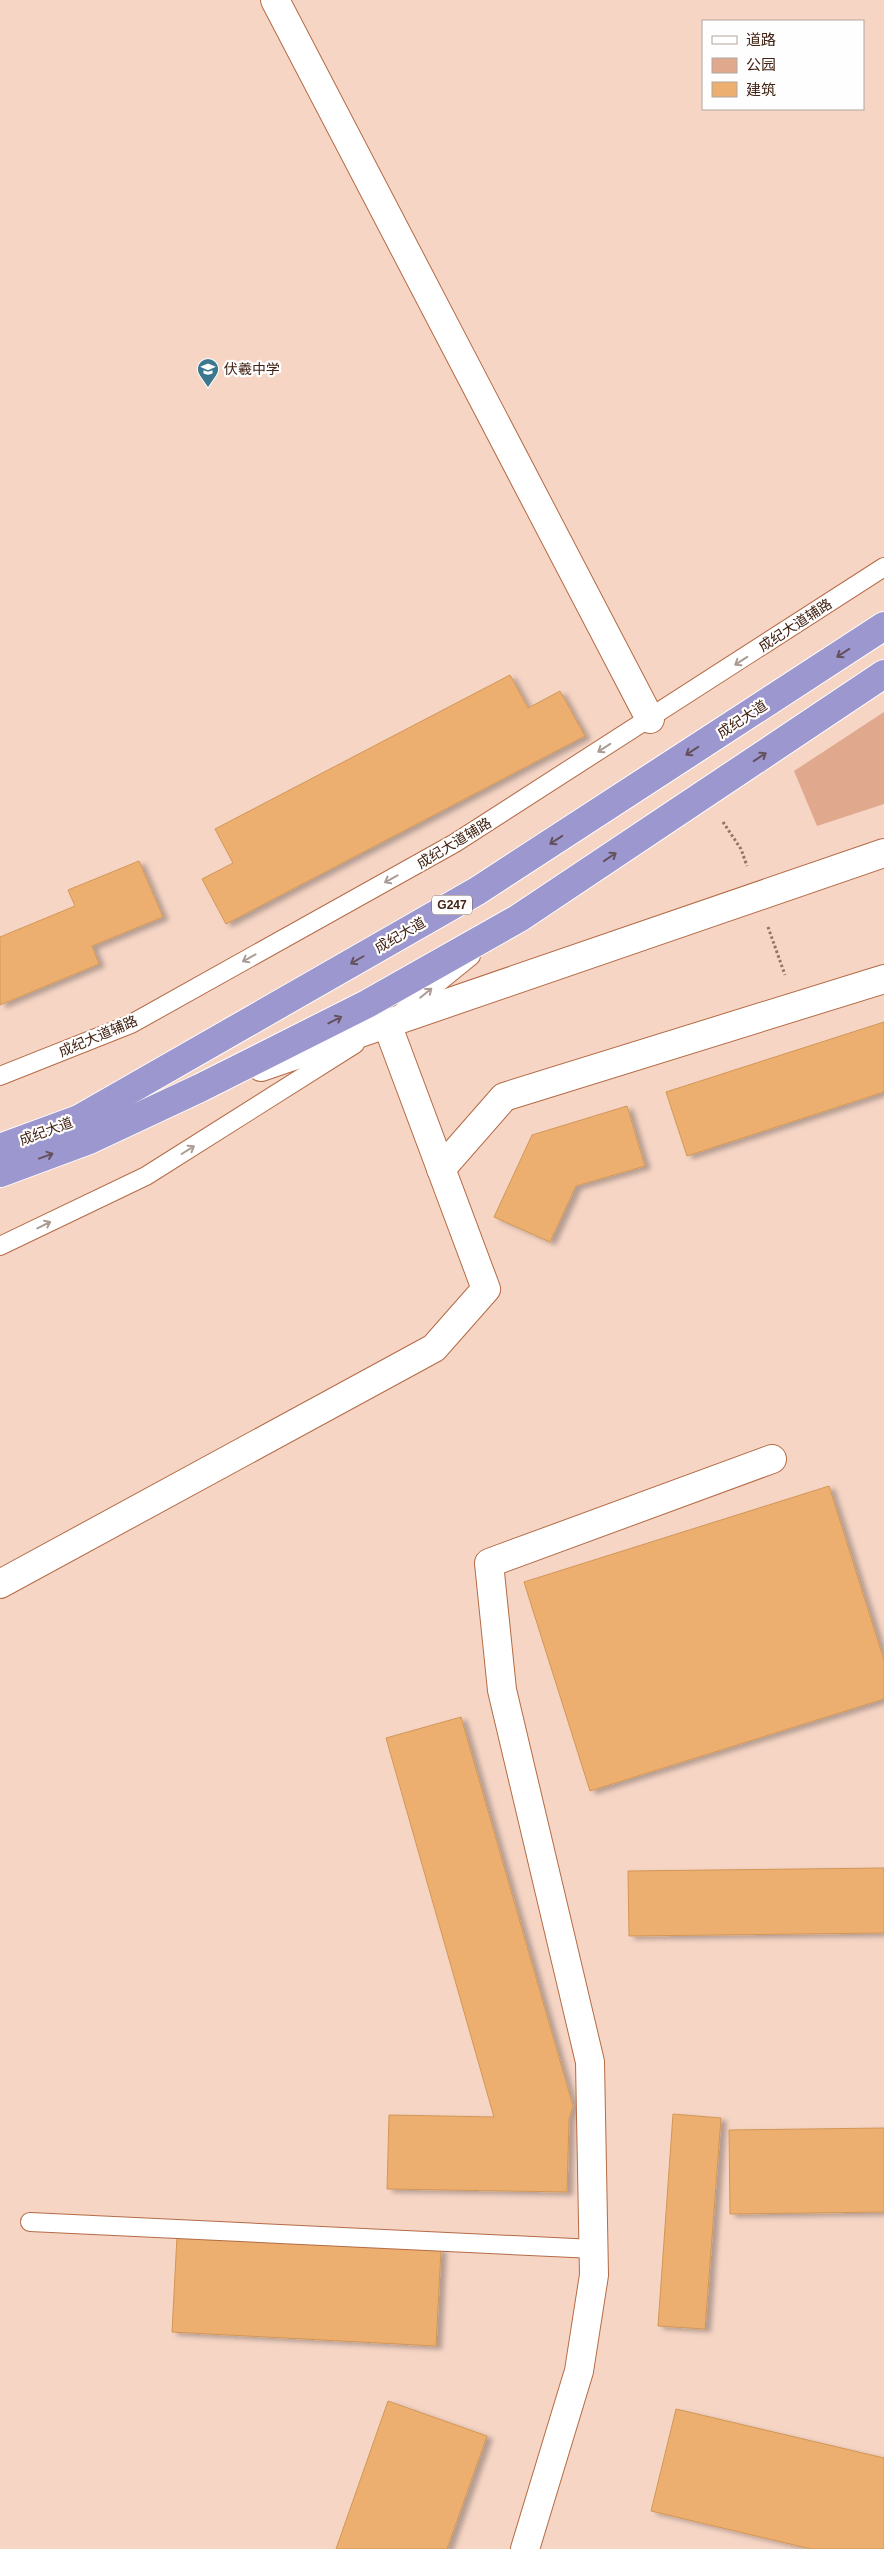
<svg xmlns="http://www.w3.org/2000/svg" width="884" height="2549" viewBox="0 0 884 2549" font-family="Arial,'Noto Sans SC',sans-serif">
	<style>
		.green { fill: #e0a98e }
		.building { fill: #ecaf6f; stroke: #d29757; filter: url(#shadow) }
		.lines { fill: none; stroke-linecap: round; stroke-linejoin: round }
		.service-casing { stroke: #b46b45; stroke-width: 20 }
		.minor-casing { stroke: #b46b45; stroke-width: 30 }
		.secondary-casing { stroke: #b46b45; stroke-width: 30 }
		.trunk-casing { stroke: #fff; stroke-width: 30 }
		.path { stroke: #937364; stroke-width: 3; stroke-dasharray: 2.5 2.5; stroke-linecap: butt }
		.service { stroke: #fff; stroke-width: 18 }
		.minor { stroke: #fff; stroke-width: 28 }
		.secondary { stroke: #fff; stroke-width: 28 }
		.trunk { stroke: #9c97ce; stroke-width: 28 }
		.oneway { stroke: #65515e }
		.oneway2 { stroke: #aa9c95 }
		.labels { text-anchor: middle; stroke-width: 4.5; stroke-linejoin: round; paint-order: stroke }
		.shield { fill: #fefefe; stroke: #7a645a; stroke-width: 1 }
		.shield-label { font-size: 12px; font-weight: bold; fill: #412213 }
		.poi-label { font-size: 14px; fill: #412213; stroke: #fefefe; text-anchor: start }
		.street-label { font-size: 14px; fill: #412213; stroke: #fefefe }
	</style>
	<defs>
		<filter id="shadow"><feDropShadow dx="5.5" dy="3" stdDeviation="2.5" flood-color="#0004"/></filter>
	</defs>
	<rect width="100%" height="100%" fill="#f6d5c5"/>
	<path class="green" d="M884,712V804L817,826L794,771Z"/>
	<g class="building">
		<path d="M510,675L528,708L560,691L585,736L226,924L202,879L233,863L215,829Z"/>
		<path d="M139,861L163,917L92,946L99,964L0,1005V937L75,906L68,890Z"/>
		<path d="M884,1022V1092L687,1156L666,1092Z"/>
		<path d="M627,1106L645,1166L576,1186L550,1242L494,1217L532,1135Z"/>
		<path d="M829,1486L884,1660V1699L590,1791L524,1582Z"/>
		<path d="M461,1717L573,2106L569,2119L567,2192L387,2189L389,2115L494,2117L386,1738Z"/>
		<path d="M884,1868V1933L629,1936L628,1871Z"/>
		<path d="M673,2114L721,2118L705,2329L658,2326Z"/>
		<path d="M884,2128V2212L730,2214L729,2130Z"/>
		<path d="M177,2236L441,2249L436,2346L172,2332Z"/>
		<path d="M388,2401L487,2436L447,2549H336Z"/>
		<path d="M676,2409L884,2458V2549H811L651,2511Z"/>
	</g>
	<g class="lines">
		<g class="service-casing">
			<g id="service">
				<path d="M402,1012L471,956"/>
				<path d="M0,1076L131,1024L455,843L884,567"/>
				<path d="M0,1246L146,1176L355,1044"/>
				<path d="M30,2222L594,2249"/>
			</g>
		</g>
		<g class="minor-casing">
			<g id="minor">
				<path d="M275,0L650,719"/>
				<path d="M441,1169L504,1097L884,979"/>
				<path d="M0,1584L434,1348L486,1289L387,1024"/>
				<path d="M525,2549L579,2371L594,2275L590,2062L502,1690L489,1563L772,1459"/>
			</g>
		</g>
		<g class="secondary-casing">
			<path id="secondary" d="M261,1067L884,853"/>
		</g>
		<g class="trunk-casing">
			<g id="trunk">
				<path d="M0,1148L79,1119L477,891L884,626"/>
				<path d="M0,1173L89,1140L200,1088L367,1004L519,918L884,674"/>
			</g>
		</g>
		<g class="path">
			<path d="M723,822L741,849L747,866"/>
			<path d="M768,927L785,975"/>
		</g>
		<use href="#service" class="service"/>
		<use href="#minor" class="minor"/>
		<use href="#secondary" class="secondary"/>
		<use href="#trunk" class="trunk"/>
	</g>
	<defs><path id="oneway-shaft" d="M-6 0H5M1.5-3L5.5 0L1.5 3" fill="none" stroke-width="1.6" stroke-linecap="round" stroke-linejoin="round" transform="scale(1.25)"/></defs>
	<g class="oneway">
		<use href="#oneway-shaft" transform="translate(843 653) rotate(147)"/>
		<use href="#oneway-shaft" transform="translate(692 751) rotate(147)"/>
		<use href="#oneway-shaft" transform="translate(760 757) rotate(-34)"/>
		<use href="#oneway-shaft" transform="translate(556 840) rotate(147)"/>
		<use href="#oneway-shaft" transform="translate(610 857) rotate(-34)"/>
		<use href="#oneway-shaft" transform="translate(357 960) rotate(150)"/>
		<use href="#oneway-shaft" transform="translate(335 1020) rotate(-27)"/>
		<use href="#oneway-shaft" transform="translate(46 1156) rotate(-20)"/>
	</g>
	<g class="oneway2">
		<use href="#oneway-shaft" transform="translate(741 661) rotate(147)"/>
		<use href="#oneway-shaft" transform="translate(604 748) rotate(147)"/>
		<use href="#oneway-shaft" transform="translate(391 879) rotate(151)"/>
		<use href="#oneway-shaft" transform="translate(249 958) rotate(151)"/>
		<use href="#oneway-shaft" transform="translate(426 993) rotate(-39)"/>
		<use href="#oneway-shaft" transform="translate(188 1150) rotate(-32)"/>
		<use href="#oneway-shaft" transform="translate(44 1225) rotate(-26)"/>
	</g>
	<defs>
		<g id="school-pin" transform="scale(1.125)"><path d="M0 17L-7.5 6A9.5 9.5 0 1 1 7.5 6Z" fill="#3b778f" stroke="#fefefe"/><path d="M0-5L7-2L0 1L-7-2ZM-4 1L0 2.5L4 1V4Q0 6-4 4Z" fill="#fff"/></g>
	</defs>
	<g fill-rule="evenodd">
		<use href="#school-pin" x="208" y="369"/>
	</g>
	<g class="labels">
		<rect class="shield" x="432" y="895.5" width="40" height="19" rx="4"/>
		<g class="shield-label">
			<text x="452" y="909">G247</text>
		</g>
		<g class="poi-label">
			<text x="224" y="374">伏羲中学</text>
		</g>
		<g class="street-label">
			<text transform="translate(795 625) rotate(-33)" y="5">成纪大道辅路</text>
			<text transform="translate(742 719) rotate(-33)" y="5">成纪大道</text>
			<text transform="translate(454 843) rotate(-31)" y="5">成纪大道辅路</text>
			<text transform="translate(400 935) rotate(-30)" y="5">成纪大道</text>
			<text transform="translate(98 1036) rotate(-23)" y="5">成纪大道辅路</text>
			<text transform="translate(46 1131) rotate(-20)" y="5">成纪大道</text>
		</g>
	</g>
	<rect x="702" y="20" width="162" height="90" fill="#fefefe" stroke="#b2a6a0"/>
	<rect x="712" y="36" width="25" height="8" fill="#ffffff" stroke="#b2a6a0"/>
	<text x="746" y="45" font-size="15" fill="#412213">道路</text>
	<rect x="712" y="58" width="25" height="15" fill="#e0a98e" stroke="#b2a6a0"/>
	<text x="746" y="70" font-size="15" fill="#412213">公园</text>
	<rect x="712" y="82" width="25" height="15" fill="#ecaf6f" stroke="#b2a6a0"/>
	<text x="746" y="95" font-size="15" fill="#412213">建筑</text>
</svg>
